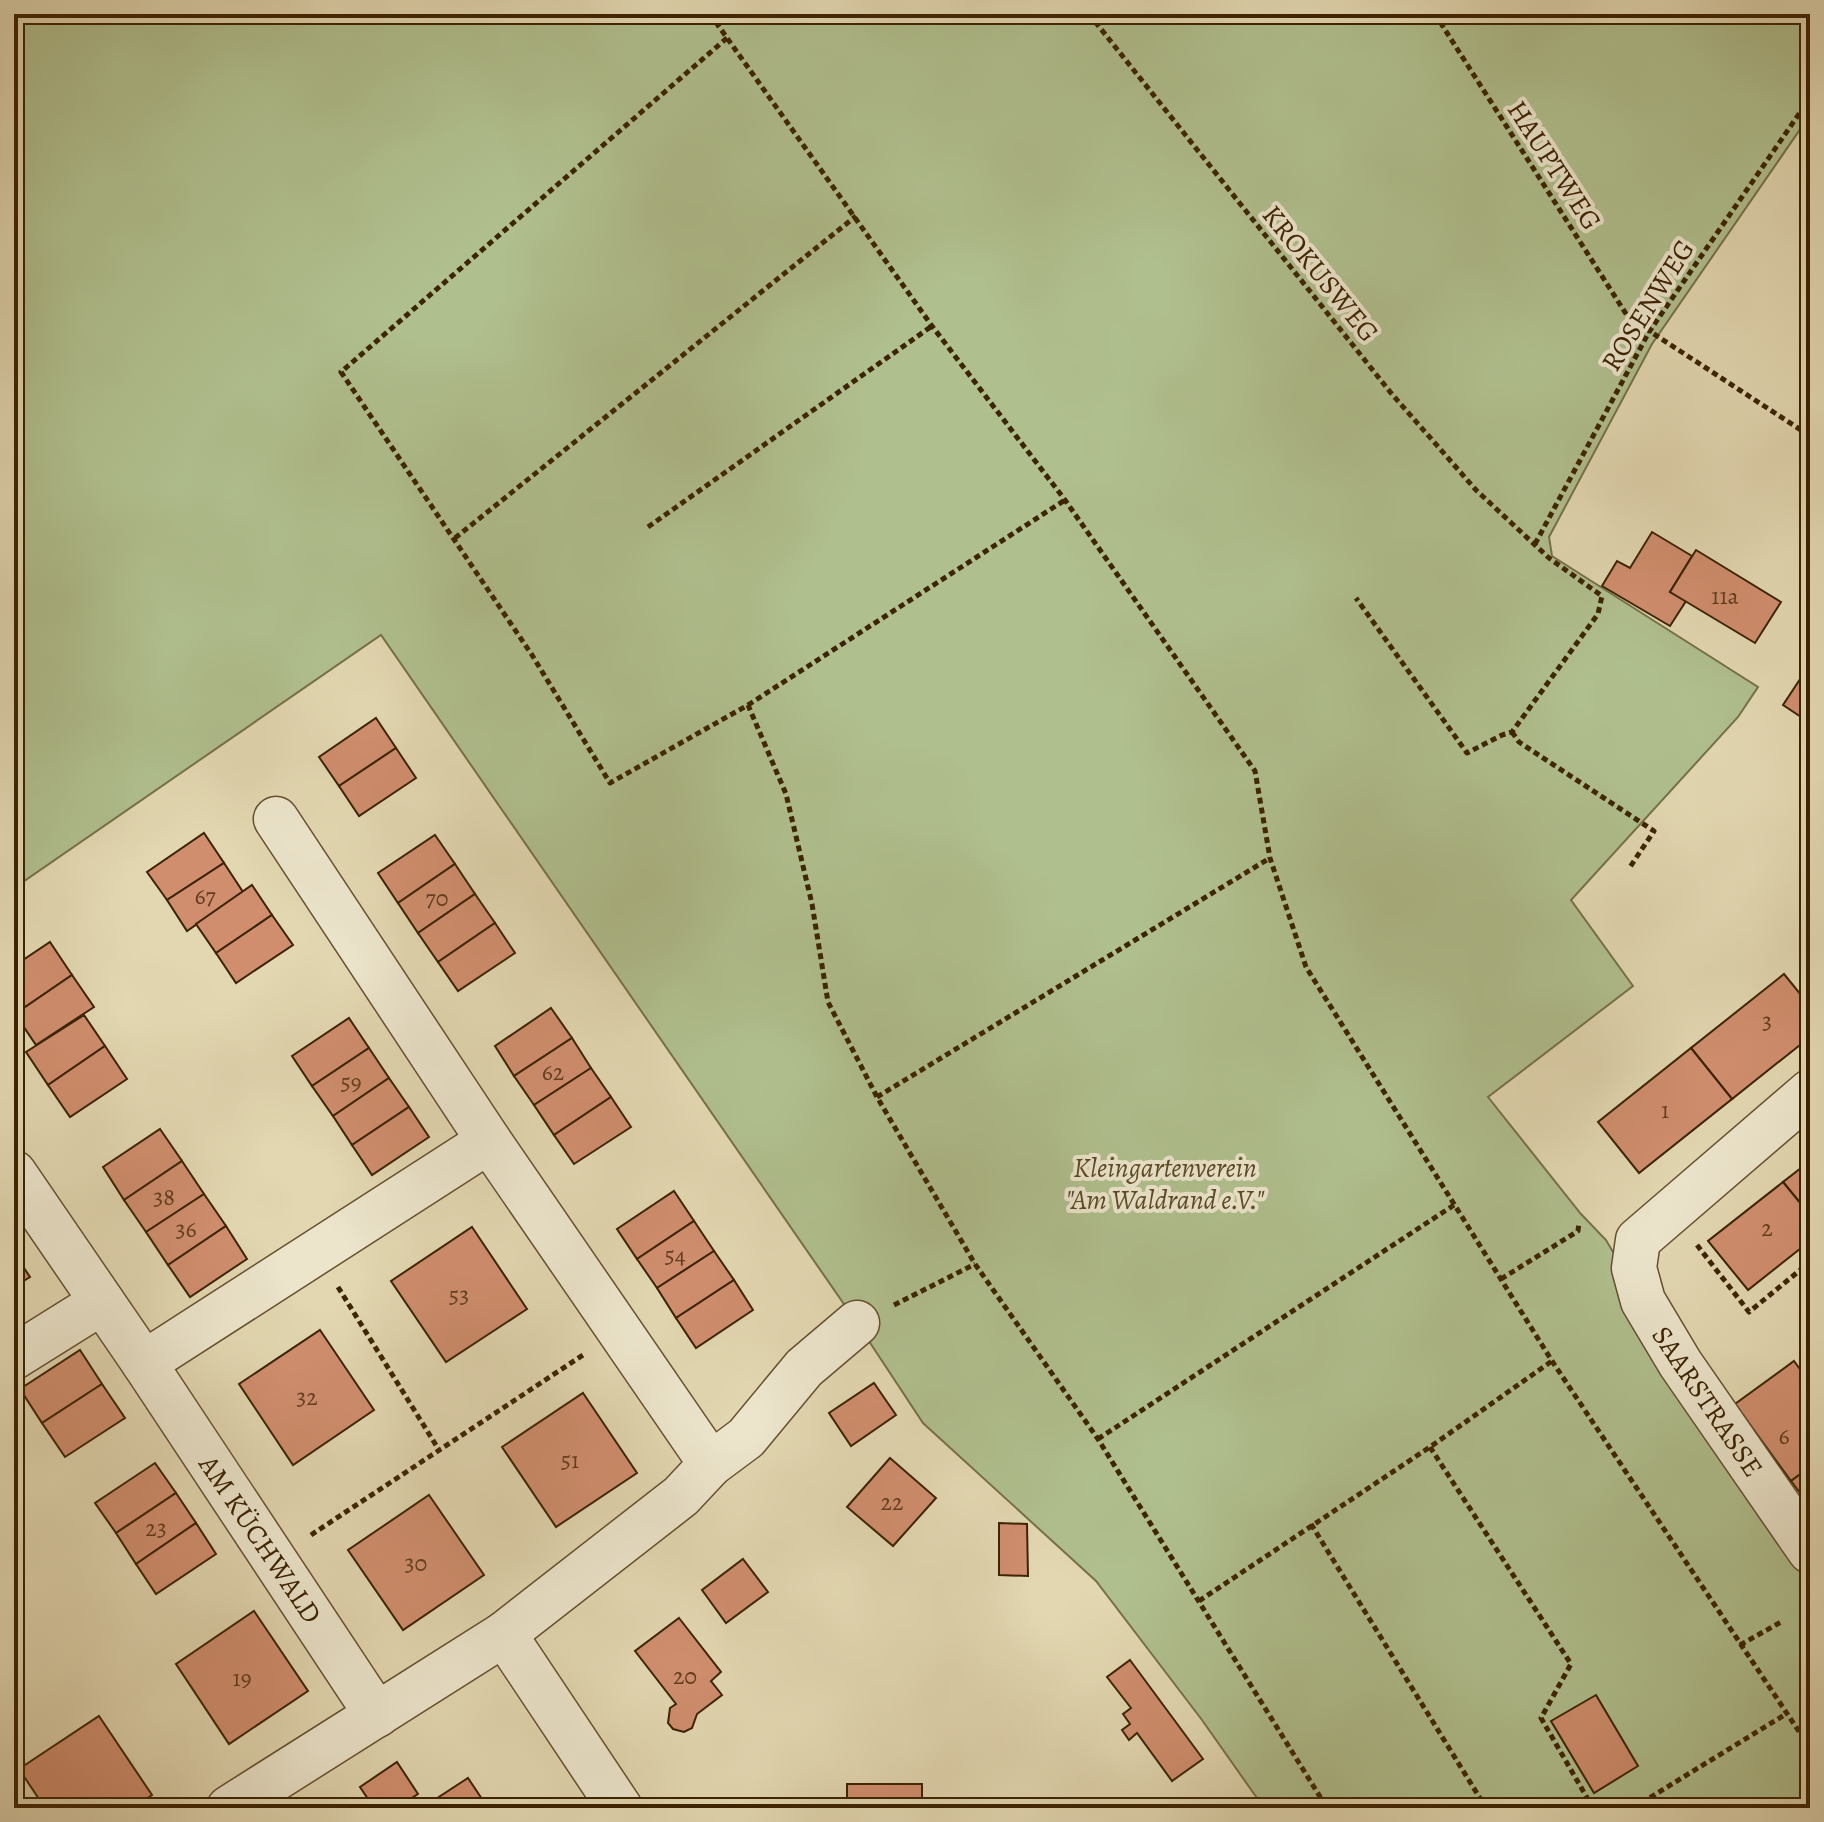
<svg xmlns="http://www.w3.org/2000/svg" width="1824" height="1822" viewBox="0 0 1824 1822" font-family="Alegreya,serif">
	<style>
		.green { fill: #b0bf8e; stroke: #767148; stroke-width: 2 }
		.building { fill: #d08e6e; stroke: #3c2303; stroke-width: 2 }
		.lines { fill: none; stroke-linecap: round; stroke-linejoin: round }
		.minor-casing { stroke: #66502e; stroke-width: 47 }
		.path { stroke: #3c2303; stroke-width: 5; stroke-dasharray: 6 4; stroke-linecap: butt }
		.minor { stroke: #ece5cc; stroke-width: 44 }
		.labels { text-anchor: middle; stroke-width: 8; stroke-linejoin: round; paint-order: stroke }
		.number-label { font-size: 24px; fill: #613e1e }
		.street-label { font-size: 28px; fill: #3c2303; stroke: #ece5cc }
		.park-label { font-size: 28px; font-style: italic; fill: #594a26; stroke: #ece5cc }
	</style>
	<rect width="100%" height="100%" fill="#e2d7b1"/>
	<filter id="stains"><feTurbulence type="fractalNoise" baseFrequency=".0025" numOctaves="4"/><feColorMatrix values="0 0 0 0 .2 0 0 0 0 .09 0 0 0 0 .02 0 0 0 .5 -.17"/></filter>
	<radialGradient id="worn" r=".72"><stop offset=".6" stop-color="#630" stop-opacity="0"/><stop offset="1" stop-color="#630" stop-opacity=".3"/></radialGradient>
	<path class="green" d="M14,14H1810V115L1652,344L1549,537L1552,556L1758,687L1738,717L1571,900L1633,986L1488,1097L1581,1214L1606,1240L1749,1485L1810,1574V1808H1264L1202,1720L1096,1581L923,1423L857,1323L381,635L14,888Z"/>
	<g class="building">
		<path d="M1652,532L1692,556L1670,592L1686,601L1670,626L1602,586L1617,561L1630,568Z"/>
		<path d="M1696,550L1781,602L1755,643L1670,592Z"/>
		<path d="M1810,664V723L1783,705Z"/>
		<path d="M376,718L396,748L339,786L319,757Z"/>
		<path d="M396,748L416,778L359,816L339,786Z"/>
		<path d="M204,833L224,863L167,900L147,872Z"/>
		<path d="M435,835L455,864L398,903L378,873Z"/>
		<path d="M224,863L243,892L187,931L167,900Z"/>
		<path d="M455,864L475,894L418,933L398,903Z"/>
		<path d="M252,885L272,915L216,953L196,924Z"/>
		<path d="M475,894L495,923L438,962L418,933Z"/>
		<path d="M272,915L293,945L236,983L216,953Z"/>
		<path d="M495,923L515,953L458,991L438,962Z"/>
		<path d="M50,942L72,975L15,1014L14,966Z"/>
		<path d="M1784,974L1810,1006V1037L1732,1099L1691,1048Z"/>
		<path d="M72,975L94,1007L36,1045L15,1014Z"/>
		<path d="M551,1008L572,1038L514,1076L495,1046Z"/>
		<path d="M84,1015L105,1046L48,1085L26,1052Z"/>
		<path d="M349,1018L369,1048L312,1086L292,1056Z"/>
		<path d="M572,1038L591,1068L534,1105L514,1076Z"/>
		<path d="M105,1046L127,1079L70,1117L48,1085Z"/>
		<path d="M369,1048L389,1078L333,1116L312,1086Z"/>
		<path d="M1691,1048L1732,1099L1639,1173L1598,1122Z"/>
		<path d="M591,1068L611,1097L554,1135L534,1105Z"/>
		<path d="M389,1078L409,1107L352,1145L333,1116Z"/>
		<path d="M611,1097L631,1127L574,1164L554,1135Z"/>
		<path d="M409,1107L429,1137L372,1175L352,1145Z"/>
		<path d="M160,1129L182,1161L124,1200L103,1167Z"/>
		<path d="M182,1161L204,1194L146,1232L124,1200Z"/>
		<path d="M1810,1161V1215L1783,1182Z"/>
		<path d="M1783,1182L1810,1215V1241L1748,1290L1708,1241Z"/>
		<path d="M674,1191L694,1221L637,1259L617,1229Z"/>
		<path d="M204,1194L226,1226L168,1265L146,1232Z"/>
		<path d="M694,1221L714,1251L657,1288L637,1259Z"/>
		<path d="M226,1226L247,1259L190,1297L168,1265Z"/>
		<path d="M472,1227L527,1309L446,1362L391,1281Z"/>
		<path d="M714,1251L734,1280L676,1318L657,1288Z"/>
		<path d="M14,1253L30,1277L14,1287Z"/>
		<path d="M734,1280L753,1310L696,1348L676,1318Z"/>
		<path d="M320,1330L374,1410L293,1465L239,1384Z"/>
		<path d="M80,1350L102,1384L42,1423L20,1389Z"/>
		<path d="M1794,1361L1810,1383V1467L1791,1481L1735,1404Z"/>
		<path d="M874,1383L896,1415L851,1446L829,1413Z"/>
		<path d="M102,1384L125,1418L65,1457L42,1423Z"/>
		<path d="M583,1393L637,1473L556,1527L502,1447Z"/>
		<path d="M890,1458L936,1498L893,1546L847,1507Z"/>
		<path d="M155,1463L176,1493L116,1533L95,1503Z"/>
		<path d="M1810,1467V1506L1791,1481Z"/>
		<path d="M176,1493L196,1523L136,1564L116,1533Z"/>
		<path d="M429,1495L484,1575L403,1630L348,1550Z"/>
		<path d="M196,1523L216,1554L156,1594L136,1564Z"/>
		<path d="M999,1523L1027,1524L1028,1576L999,1575Z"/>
		<path d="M743,1559L768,1592L726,1623L702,1590Z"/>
		<path d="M254,1611L308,1691L229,1744L176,1664Z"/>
		<path d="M679,1618L721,1672L711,1681L722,1695L697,1714L692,1728L684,1732L673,1729L668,1723L670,1708L676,1704L635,1651Z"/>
		<path d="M1130,1660L1203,1759L1172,1781L1137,1733L1129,1740L1122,1730L1130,1724L1123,1714L1131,1708L1107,1677Z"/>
		<path d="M1596,1695L1638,1766L1594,1793L1551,1721Z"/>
		<path d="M99,1716L152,1795L133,1808H45L19,1769Z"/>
		<path d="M397,1762L418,1794L396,1808H374L360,1787Z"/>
		<path d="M468,1778L488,1808H422Z"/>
		<rect x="847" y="1784" width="75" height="24"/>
	</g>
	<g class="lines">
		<g class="minor-casing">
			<g id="minor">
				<path d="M276,819L489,1141L711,1464"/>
				<path d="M1810,1092L1638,1240L1634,1268L1643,1301L1680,1363L1810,1551"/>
				<path d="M14,1173L144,1363L377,1715"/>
				<path d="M14,1357L102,1302"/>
				<path d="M144,1363L489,1141"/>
				<path d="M504,1634L620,1808"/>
				<path d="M229,1808L504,1634L681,1496L711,1464L746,1438L804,1368L857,1323"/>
			</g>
		</g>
		<g class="path">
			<path d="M710,14L932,326L1065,500L1255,771L1270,858L1306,967L1552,1361L1810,1748"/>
			<path d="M1089,14L1391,393L1476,490L1549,558L1602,596L1598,614L1512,732L1502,735L1467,753L1356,598"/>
			<path d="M1435,14L1628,317L1810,436"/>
			<path d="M727,38L341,372L532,655L610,783L748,705L786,794L812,904L828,1002L877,1097L975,1264L1098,1439L1327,1808"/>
			<path d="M648,527L932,326"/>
			<path d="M455,538L856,216"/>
			<path d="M1535,544L1649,332L1810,98"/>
			<path d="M748,705L1065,500"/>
			<path d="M1512,732L1519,742L1654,831L1630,867"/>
			<path d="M877,1097L1270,858"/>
			<path d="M1697,1245L1749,1312L1810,1262"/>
			<path d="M1501,1279L1578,1231L1579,1222"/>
			<path d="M338,1287L439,1450"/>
			<path d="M894,1305L975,1264"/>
			<path d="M1098,1439L1454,1205"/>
			<path d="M1430,1447L1571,1664L1541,1718L1593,1808"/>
			<path d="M1311,1524L1486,1808"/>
			<path d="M311,1535L583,1355"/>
			<path d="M1199,1601L1430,1447L1552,1361"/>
			<path d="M1740,1645L1781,1622"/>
			<path d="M1653,1796L1660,1808"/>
			<path d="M1633,1808L1786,1714"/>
		</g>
		<use href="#minor" class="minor"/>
	</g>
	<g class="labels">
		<g class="number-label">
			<text x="1725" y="604">11a</text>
			<text x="205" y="904">67</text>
			<text x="437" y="906">70</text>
			<text x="1767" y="1029">3</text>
			<text x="553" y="1080">62</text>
			<text x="351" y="1090">59</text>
			<text x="1665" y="1118">1</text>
			<text x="164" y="1205">38</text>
			<text x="1767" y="1236">2</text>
			<text x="186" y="1237">36</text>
			<text x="675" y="1263">54</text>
			<text x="459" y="1303">53</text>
			<text x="307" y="1405">32</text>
			<text x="1784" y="1444">6</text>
			<text x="570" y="1468">51</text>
			<text x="892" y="1510">22</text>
			<text x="156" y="1536">23</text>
			<text x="416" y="1571">30</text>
			<text x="685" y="1684">20</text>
			<text x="242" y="1686">19</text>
		</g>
		<g class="street-label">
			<text transform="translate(1555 165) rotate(57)" y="10">HAUPTWEG</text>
			<text transform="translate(1321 273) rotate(51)" y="10">KROKUSWEG</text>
			<text transform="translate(1647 305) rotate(-58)" y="10">ROSENWEG</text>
			<text transform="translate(1708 1401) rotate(56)" y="10">SAARSTRASSE</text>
			<text transform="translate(261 1539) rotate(56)" y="10">AM KÜCHWALD</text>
		</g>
		<g class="park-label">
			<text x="1165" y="1177">Kleingartenverein<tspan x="1165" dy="32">"Am Waldrand e.V."</tspan></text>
		</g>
	</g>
	<rect width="1824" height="1822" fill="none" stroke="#e2d7b1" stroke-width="48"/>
	<rect x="16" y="16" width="1792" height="1790" fill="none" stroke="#3c2303" stroke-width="4"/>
	<rect x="24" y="24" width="1776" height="1774" fill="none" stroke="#3c2303" stroke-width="2"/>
	<rect width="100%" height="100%" filter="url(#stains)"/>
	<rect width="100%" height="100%" fill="url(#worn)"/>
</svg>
